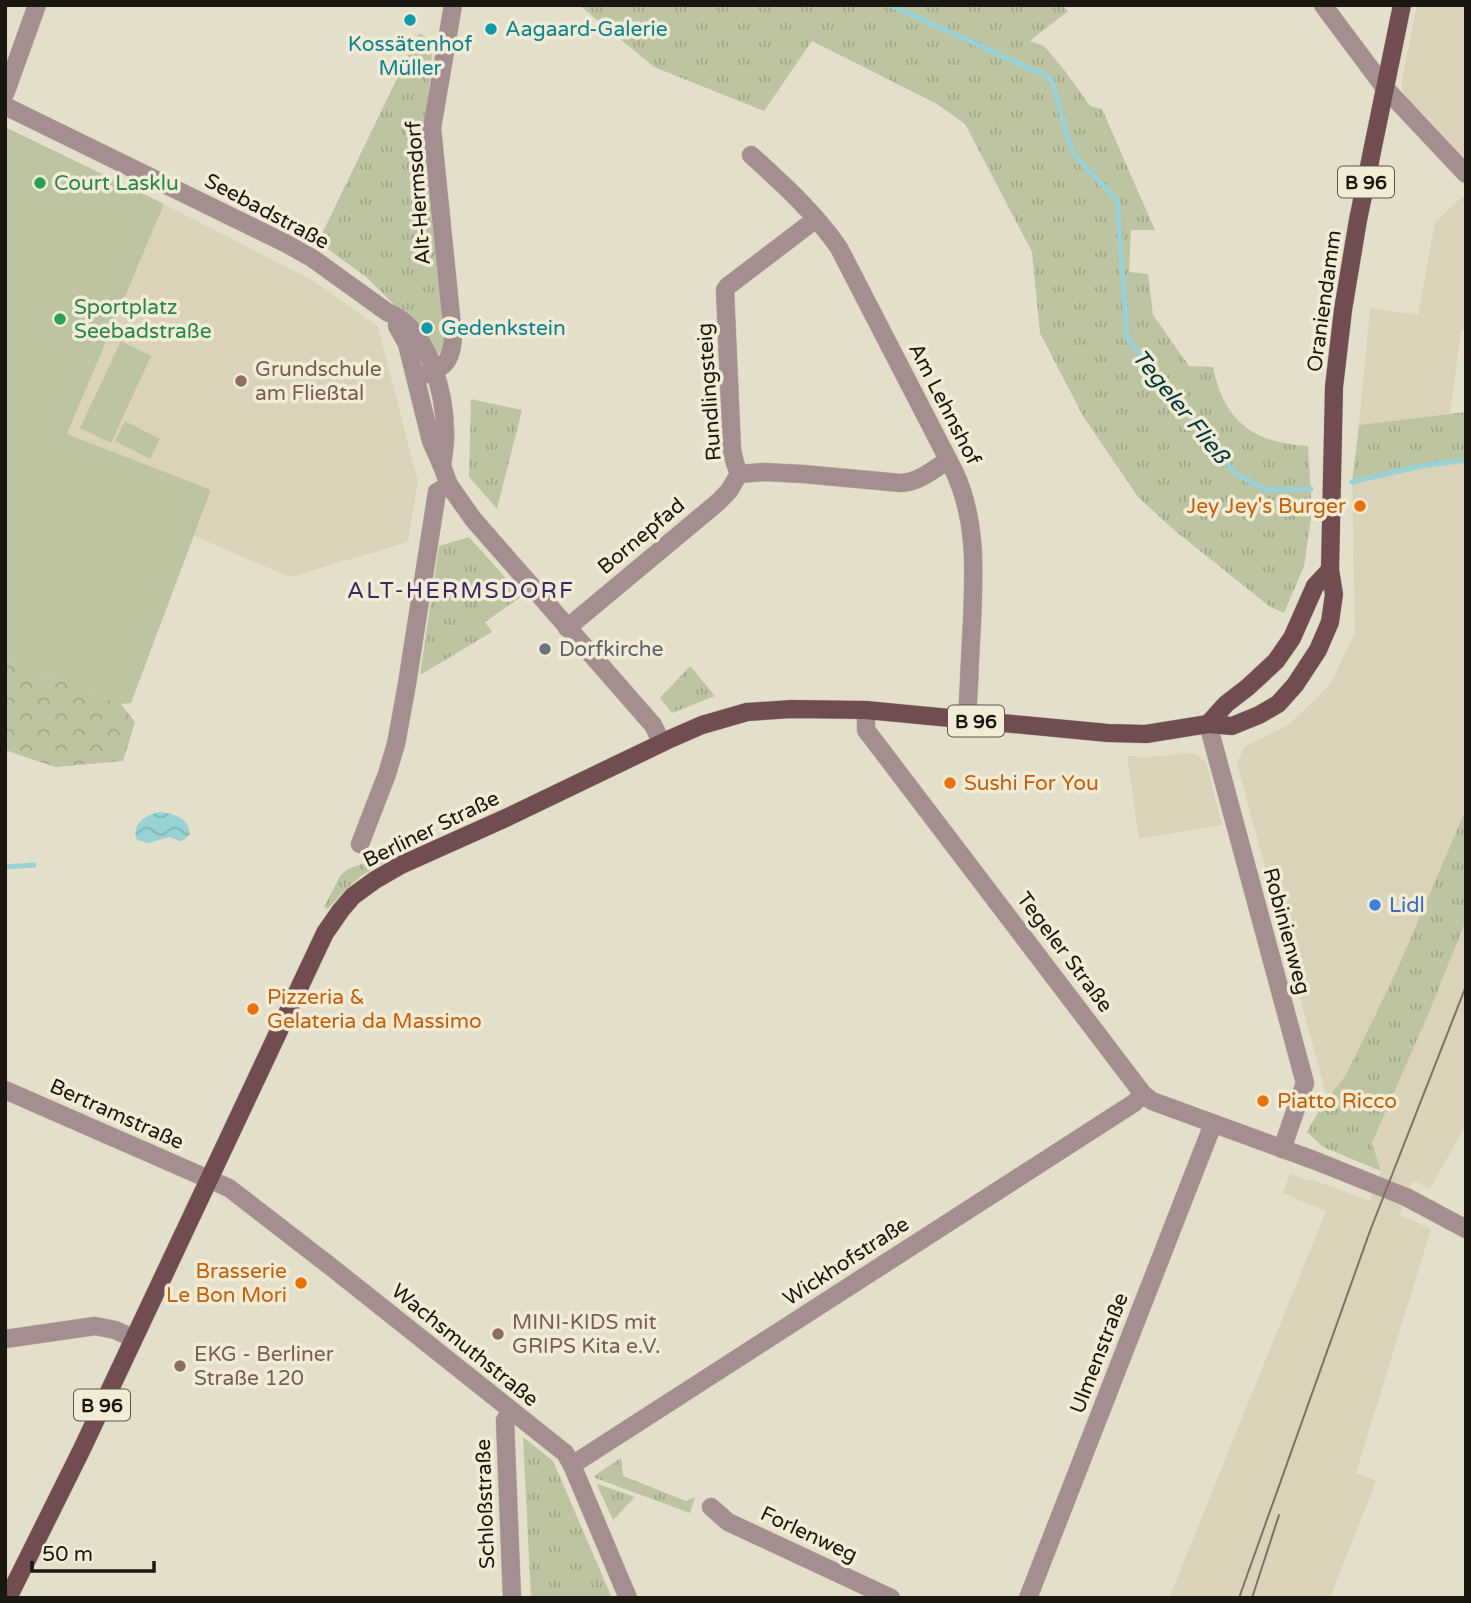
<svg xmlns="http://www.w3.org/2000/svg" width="1471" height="1603" viewBox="0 0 1471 1603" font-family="'Varela Round',sans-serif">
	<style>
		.built { fill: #dbd3b9 }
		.grass { fill: url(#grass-tufts) }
		.forest { fill: url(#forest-crowns) }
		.pitch { fill: #bcc4a2 }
		.water { fill: url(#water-waves) }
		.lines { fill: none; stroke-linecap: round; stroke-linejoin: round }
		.stream { stroke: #98d2d6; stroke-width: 5 }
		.minor-casing { stroke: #c0bba9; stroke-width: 19 }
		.major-casing { stroke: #c0bba9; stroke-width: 19 }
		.minor { stroke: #a48e90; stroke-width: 18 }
		.major { stroke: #714c50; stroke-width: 18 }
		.tram { stroke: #787466; stroke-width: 2 }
		.culture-dot { fill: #0f9aa8; stroke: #f2ecd7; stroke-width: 2.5 }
		.leisure-dot { fill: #2e9e5b; stroke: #f2ecd7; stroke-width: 2.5 }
		.education-dot { fill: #8d6e63; stroke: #f2ecd7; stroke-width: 2.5 }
		.food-dot { fill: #e8710a; stroke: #f2ecd7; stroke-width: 2.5 }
		.worship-dot { fill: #6b7280; stroke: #f2ecd7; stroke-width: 2.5 }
		.shop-dot { fill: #3f7fe0; stroke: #f2ecd7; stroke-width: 2.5 }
		.labels { text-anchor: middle; stroke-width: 7; stroke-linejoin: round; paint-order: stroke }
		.shield { fill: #f2ecd7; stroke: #5b574c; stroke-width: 2 }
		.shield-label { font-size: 19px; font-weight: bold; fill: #1a1710 }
		.culture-label { font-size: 21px; fill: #0d838f; stroke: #f2ecd7; text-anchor: start }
		.leisure-label { font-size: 21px; fill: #27864d; stroke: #f2ecd7; text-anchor: start }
		.street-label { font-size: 21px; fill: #1a1710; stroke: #f2ecd7 }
		.education-label { font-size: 21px; fill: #785e54; stroke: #f2ecd7; text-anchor: start }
		.food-label { font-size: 21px; fill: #c56008; stroke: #f2ecd7; text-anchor: start }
		.worship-label { font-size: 21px; fill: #5b616d; stroke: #f2ecd7; text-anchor: start }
		.shop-label { font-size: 21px; fill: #366cbe; stroke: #f2ecd7; text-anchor: start }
		.water-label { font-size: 23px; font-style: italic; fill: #003a3d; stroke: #f2ecd7 }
		.neighbourhood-label { font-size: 23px; letter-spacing: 2px; fill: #3c2963; stroke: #f2ecd7 }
	</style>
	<defs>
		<pattern id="grass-tufts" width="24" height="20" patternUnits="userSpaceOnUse" patternTransform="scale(1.75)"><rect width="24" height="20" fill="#bcc4a2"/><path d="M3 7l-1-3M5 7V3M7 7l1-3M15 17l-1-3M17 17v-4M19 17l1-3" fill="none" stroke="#a1a88a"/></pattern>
		<pattern id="forest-crowns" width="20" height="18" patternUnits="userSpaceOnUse" patternTransform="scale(1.75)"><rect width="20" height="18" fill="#bcc4a2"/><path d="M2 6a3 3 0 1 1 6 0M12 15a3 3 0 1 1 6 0" fill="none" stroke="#a1a88a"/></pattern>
		<pattern id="water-waves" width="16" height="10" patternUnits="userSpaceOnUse" patternTransform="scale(1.75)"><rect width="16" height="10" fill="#98d2d6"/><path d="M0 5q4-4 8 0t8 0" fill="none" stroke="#82b4b7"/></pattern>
	</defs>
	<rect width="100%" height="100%" fill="#e4dfca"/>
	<g class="built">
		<path d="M1417,5H1466V159L1406,96L1402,88V80Z"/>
		<path d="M1463,196L1466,199V326L1461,331L1450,414L1359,425L1370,308L1418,315L1435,222Z"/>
		<path d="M164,204L314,281L378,327L418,482L408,542L290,577L194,536L211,491L67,434Z"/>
		<path d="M1466,460V809L1396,972L1346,1075L1327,1098L1237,763L1244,747L1288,725L1318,697L1331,683L1355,632L1352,482L1421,466Z"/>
		<path d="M1194,753L1206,762L1222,825L1139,839L1127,756L1146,757Z"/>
		<path d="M1466,920V1124L1430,1189L1416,1182L1411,1183L1400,1215L1431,1229L1356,1473L1376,1481L1330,1598H1169L1326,1211L1283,1193L1290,1174L1306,1180L1311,1179L1369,1201L1381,1171L1372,1143L1430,1010Z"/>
	</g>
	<g class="grass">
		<path d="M579,5H1062L1068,11L1030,41L1044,46L1065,71L1090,106L1102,109L1155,230H1131L1129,272L1148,274L1153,315L1189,366L1213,367C1224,422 1254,443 1308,446L1312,512L1304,566L1284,613L1269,606L1174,530L1138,497L1083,416L1040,333L1032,252L965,124L937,104L812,41L764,111L654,67Z"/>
		<path d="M419,33L433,42L427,109L447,347L437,355L414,324L365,276L318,242Z"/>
		<path d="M471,399L522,410L497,509L469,477Z"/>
		<path d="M1466,412V460L1421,466L1352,482L1359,425Z"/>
		<path d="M469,537L522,596L485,622L492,632L420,675L439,546Z"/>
		<path d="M690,666L715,696L672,713L660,698Z"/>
		<path d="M1466,809V920L1430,1010L1372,1143L1381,1171L1323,1147L1307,1132L1322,1105L1346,1075L1396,972Z"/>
		<path d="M385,856L387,861L361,876L343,892L328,909L324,907L340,876L348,869Z"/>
		<path d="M523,1437L553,1461L612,1598H531Z"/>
		<path d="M621,1458L623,1476L686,1501L695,1497L690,1513L595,1478L594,1476Z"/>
		<path d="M598,1484L635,1497L613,1520L597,1485Z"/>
	</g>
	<path class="forest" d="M5,659L121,704L135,722L123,761L55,767L5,750Z"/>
	<g class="pitch">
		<path d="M5,127L164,204L67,434L211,490L131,703L121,704L5,659Z"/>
		<path d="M121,341L151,356L111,443L80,428Z"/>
		<path d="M125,421L160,439L150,459L115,441Z"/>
	</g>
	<path class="water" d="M159,812C173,813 189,818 190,834C180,845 179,840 169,837L149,843L137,840C131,825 145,815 159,812Z"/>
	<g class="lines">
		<g class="stream">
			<path d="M890,5L1051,78L1073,154L1117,200L1127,338L1235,473L1266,490L1311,489"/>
			<path d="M1352,482L1421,466L1466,460"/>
			<path d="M5,867L34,865"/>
		</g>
		<g class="minor-casing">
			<g id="minor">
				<path d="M1323,5L1385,88L1466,174"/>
				<path d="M5,94L37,5"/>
				<path d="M5,106L287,244L312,258L387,312C430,328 446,397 445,438C445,447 443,457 442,466"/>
				<path d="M751,155C782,183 815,213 839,248L955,473C977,522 974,570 972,622C970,655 969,687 967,720"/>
				<path d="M397,326L407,344L431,441L442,466L449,485L473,519L653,725L662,743"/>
				<path d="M427,374C447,367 452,357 453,336L432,128L453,5"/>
				<path d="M739,474L735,463L732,450L725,290L728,286L816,219"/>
				<path d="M739,474L764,472L803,474L901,483C919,482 933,470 948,460"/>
				<path d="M567,628L717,503L729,491L739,474"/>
				<path d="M866,710V730L1143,1094L1152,1101L1316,1161L1406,1197L1466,1229"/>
				<path d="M1208,724L1305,1083L1282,1149"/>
				<path d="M360,844L387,774L396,744L407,684L437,492L449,485"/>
				<path d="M5,1090L229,1188L330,1266L565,1453L572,1465L628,1598"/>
				<path d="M5,1339L95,1326L115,1330L133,1338"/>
				<path d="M512,1411L505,1420L512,1598"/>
				<path d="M572,1465L1134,1103L1143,1094"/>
				<path d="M711,1507L728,1522L891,1598"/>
				<path d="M1028,1598L1213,1124"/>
			</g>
		</g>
		<g class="major-casing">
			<g id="major">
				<path d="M1208,724L1226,704L1248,687L1276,661L1292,638L1315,586L1330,570"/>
				<path d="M8,1598L82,1449L325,933L341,910L353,896L375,880L401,865L508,817L670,739L702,725L747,712L792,709L866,710L1108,733L1146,734L1208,724L1232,726L1259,715L1278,704L1295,685L1318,650L1330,622L1334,594L1330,570L1334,387L1343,310L1358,220L1402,5"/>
			</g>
		</g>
		<use href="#minor" class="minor"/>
		<use href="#major" class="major"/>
		<g class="tram">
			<path d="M1239,1598L1370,1231L1466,986"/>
			<path d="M1252,1598L1279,1515"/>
		</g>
	</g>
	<g class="culture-dot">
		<circle cx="410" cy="20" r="7"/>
		<circle cx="491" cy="29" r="7"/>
		<circle cx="427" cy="328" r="7"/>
	</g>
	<g class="leisure-dot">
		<circle cx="40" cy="183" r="7"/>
		<circle cx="60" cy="319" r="7"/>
	</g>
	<g class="education-dot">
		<circle cx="241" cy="381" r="7"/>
		<circle cx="498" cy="1334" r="7"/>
		<circle cx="180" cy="1366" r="7"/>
	</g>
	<g class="food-dot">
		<circle cx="1360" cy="506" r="7"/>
		<circle cx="950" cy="783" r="7"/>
		<circle cx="253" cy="1009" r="7"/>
		<circle cx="1263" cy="1101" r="7"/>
		<circle cx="301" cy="1283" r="7"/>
	</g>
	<circle class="worship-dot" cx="545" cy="649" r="7"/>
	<circle class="shop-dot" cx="1375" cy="905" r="7"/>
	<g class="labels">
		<g class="shield">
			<rect x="1338" y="166.5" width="56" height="31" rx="5"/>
			<rect x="948" y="705.5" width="56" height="31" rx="5"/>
			<rect x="74" y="1389.5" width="56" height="31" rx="5"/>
		</g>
		<g class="shield-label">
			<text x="1366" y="189">B 96</text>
			<text x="976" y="728">B 96</text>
			<text x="102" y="1412">B 96</text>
		</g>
		<g class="culture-label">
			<text x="505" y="36">Aagaard-Galerie</text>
			<text x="410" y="51" text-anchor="middle">Kossätenhof<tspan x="410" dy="24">Müller</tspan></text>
			<text x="441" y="335">Gedenkstein</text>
		</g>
		<g class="leisure-label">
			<text x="54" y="190">Court Lasklu</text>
			<text x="74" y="314">Sportplatz<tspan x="74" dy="24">Seebadstraße</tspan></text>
		</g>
		<g class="street-label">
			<text transform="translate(418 193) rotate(-94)" y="7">Alt-Hermsdorf</text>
			<text transform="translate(267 211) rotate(28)" y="7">Seebadstraße</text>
			<text transform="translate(1324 301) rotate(-82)" y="7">Oraniendamm</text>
			<text transform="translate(709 392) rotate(-94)" y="7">Rundlingsteig</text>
			<text transform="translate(945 404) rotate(63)" y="7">Am Lehnshof</text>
			<text transform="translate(641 536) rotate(-40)" y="7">Bornepfad</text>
			<text transform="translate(431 829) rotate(-26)" y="7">Berliner Straße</text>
			<text transform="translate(1287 931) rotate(75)" y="7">Robinienweg</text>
			<text transform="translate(1065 952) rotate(53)" y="7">Tegeler Straße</text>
			<text transform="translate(117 1114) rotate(24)" y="7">Bertramstraße</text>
			<text transform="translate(846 1261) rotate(-33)" y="7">Wickhofstraße</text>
			<text transform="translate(465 1345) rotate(39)" y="7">Wachsmuthstraße</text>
			<text transform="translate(1099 1353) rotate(-69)" y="7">Ulmenstraße</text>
			<text transform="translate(485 1504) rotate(-92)" y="7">Schloßstraße</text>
			<text transform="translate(809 1534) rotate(25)" y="7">Forlenweg</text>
		</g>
		<g class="education-label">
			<text x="255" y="376">Grundschule<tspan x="255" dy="24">am Fließtal</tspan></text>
			<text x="512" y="1329">MINI-KIDS mit<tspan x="512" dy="24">GRIPS Kita e.V.</tspan></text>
			<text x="194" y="1361">EKG - Berliner<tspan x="194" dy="24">Straße 120</tspan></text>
		</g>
		<g class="food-label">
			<text x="1346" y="513" text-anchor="end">Jey Jey's Burger</text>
			<text x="964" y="790">Sushi For You</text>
			<text x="267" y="1004">Pizzeria &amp;<tspan x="267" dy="24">Gelateria da Massimo</tspan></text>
			<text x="1277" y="1108">Piatto Ricco</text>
			<text x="287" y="1278" text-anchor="end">Brasserie<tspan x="287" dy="24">Le Bon Mori</tspan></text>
		</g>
		<g class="worship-label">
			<text x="559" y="656">Dorfkirche</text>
		</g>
		<g class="shop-label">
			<text x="1389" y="912">Lidl</text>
		</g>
		<g class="water-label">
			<text transform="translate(1181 406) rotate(51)" y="8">Tegeler Fließ</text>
		</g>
		<g class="neighbourhood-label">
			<text x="461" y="598">ALT-HERMSDORF</text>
		</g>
	</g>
	<rect width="1471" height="1603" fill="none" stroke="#1a1710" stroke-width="14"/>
	<path d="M32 1561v10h122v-10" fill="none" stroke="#1a1710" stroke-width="3.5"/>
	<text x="42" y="1561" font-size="21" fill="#1a1710" stroke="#f2ecd7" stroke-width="5" paint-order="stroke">50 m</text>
</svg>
